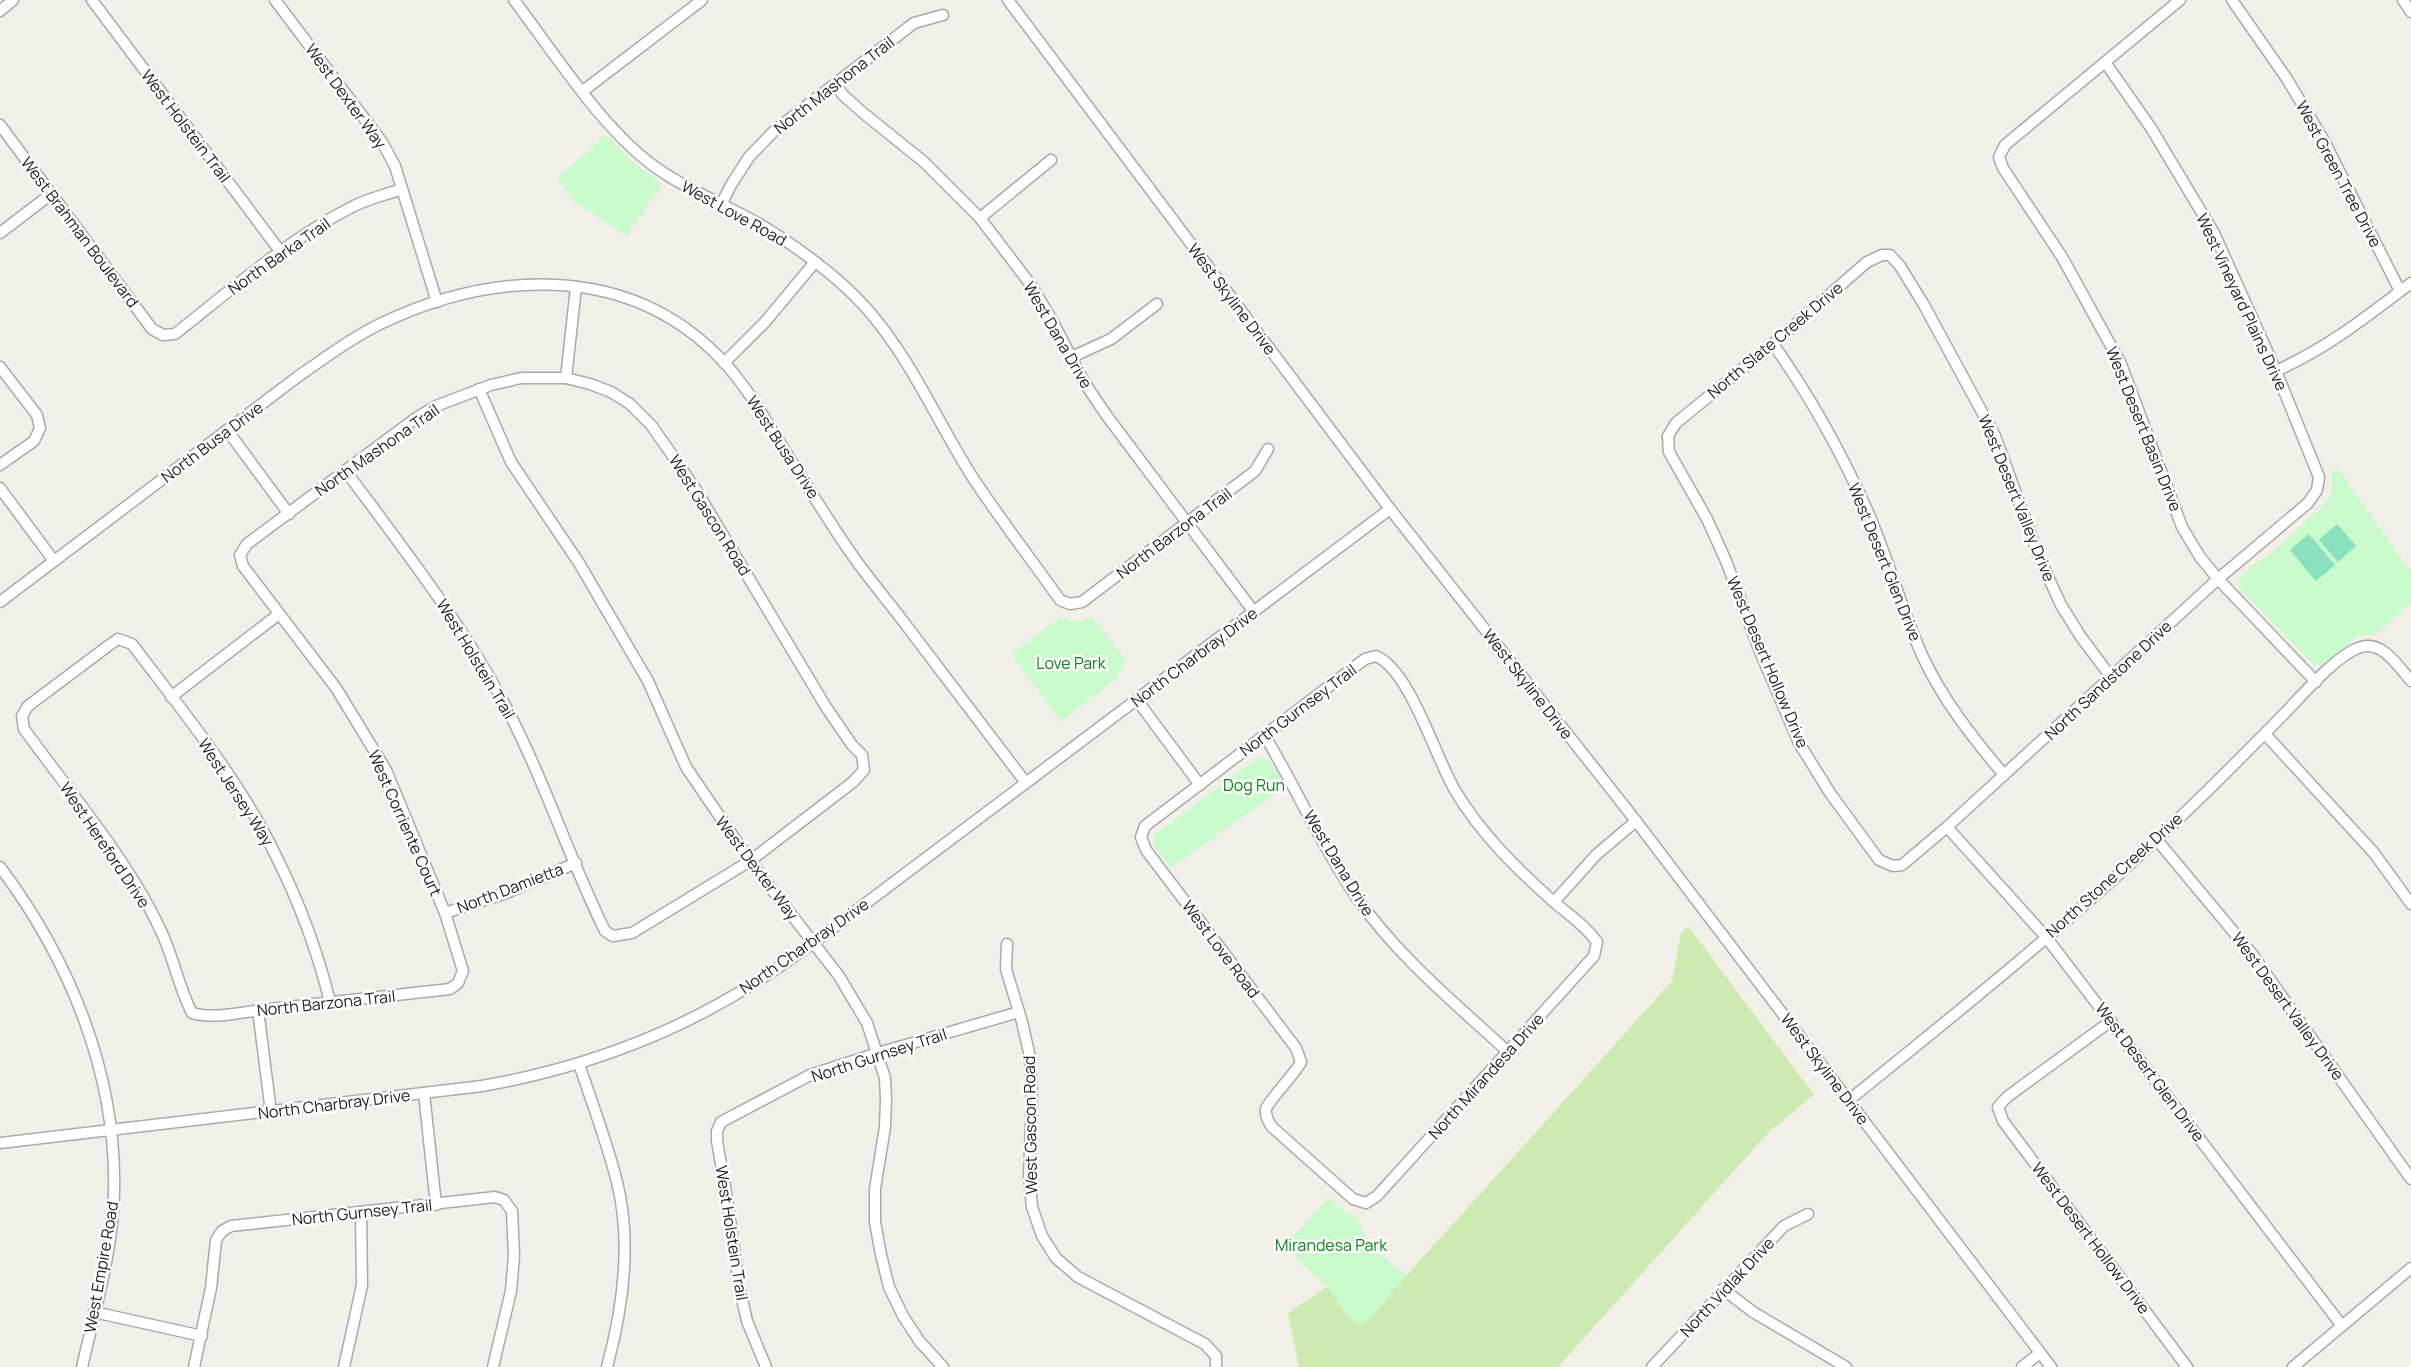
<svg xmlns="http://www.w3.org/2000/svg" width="2411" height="1367" viewBox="0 0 2411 1367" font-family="Manrope,sans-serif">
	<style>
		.grass { fill: #cdebb0 }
		.park { fill: #c8facc }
		.pitch { fill: #88e0be }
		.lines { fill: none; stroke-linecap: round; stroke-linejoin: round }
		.minor-casing { stroke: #a9a9a9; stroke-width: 13 }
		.minor { stroke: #fff; stroke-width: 10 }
		.labels { text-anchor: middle; stroke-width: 5; stroke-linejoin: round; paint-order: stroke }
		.street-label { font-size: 16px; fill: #222; stroke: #fff }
		.park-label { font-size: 16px; fill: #0c8416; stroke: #fff }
	</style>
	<rect width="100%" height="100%" fill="#f2efe9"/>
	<path class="grass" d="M1689,927L1814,1095L1768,1133L1558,1367H1299L1288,1313L1327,1287L1352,1321L1370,1318L1406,1276L1672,981L1681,932Z"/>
	<g class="park">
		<path d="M606,135L632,162L662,184L627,236L576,203L557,179Z"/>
		<path d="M2338,469L2411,572V603L2375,635H2359L2324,665L2315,666L2239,588L2238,583C2242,571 2256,562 2267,557L2322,507C2332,496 2334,487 2331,473Z"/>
		<path d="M1092,616L1127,662L1115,680L1061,721L1011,655L1060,617C1071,623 1081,623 1092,616Z"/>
		<path d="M1257,758L1269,760L1286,786L1171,868L1153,844L1155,835Z"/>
		<path d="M1329,1198L1349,1214L1357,1217C1366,1245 1384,1257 1406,1276L1370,1318L1362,1324L1352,1321L1327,1287L1300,1261L1287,1243Z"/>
	</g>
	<g class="pitch">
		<path d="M2337,524L2356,546L2338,562L2319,540Z"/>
		<path d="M2309,534L2335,565L2316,581L2290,550Z"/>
	</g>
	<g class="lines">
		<g class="minor-casing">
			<g id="minor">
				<path d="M92,0L280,251"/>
				<path d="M275,0L382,142L395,166L437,302"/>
				<path d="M514,0C555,54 605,134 661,171C699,197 743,211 780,237C809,256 844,283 867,309C912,360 937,422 973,478C1000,519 1031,559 1060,600L1070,604L1082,602L1255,471L1268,449"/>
				<path d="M1008,0L1390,509L1636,821L2051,1367"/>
				<path d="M2180,0L2005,145L1999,157L2003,168L2062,257L2121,364L2182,527L2200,557L2218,579L2316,682"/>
				<path d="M2232,0L2287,79L2323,139L2400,291"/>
				<path d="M2403,0L2411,12"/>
				<path d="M0,11L13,0"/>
				<path d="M2105,62L2151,128L2214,233L2276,371L2319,477L2317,490L2308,503L2218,579L1947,827L1902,865L1893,866L1879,860L1830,793L1799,743L1759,649L1726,561L1707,519L1669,452L1668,436L1676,423L1773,344L1867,262L1882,255H1890L1900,266L1924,305L1995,436L2039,557L2061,605L2081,637L2111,677"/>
				<path d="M835,84L843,95L862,112L924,162L980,218L1031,285L1052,320L1084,382L1107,416L1254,612"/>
				<path d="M583,91L702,0"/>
				<path d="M0,125L152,329L163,335L175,334C231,290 286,241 350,208C366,199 385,195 402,189"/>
				<path d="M721,205L731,185L749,157L774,131L914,23L943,15"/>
				<path d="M980,218L1051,160"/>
				<path d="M0,233L51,194"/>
				<path d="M1773,344C1810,396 1841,452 1867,510C1888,558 1901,608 1922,655C1942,699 1973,738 2004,775"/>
				<path d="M1072,357L1111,339L1157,304"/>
				<path d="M724,363L765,322L815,262"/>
				<path d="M0,367L37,415L40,428L34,441L0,465"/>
				<path d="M2276,371C2329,347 2366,317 2411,283"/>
				<path d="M566,378L576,287"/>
				<path d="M479,389L511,462L579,563L648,681L686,767L750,861L839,976L867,1023L885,1078L886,1099L885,1127L875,1189V1222L881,1255L889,1287L903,1316L920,1342L943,1367"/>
				<path d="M227,430L289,514"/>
				<path d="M0,488L54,561"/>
				<path d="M0,602L296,378C323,359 350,339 380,324C491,271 625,262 718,356C740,378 757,405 773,432C798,471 822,511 848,549C867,577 889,602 909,629C948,680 987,732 1026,783"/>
				<path d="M1376,656C1411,671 1436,760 1456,792C1481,834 1518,870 1554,902C1569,915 1585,925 1597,942L1594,956L1377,1196L1366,1203L1353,1199L1272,1127C1268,1121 1265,1116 1266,1109C1268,1101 1295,1074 1301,1062L1296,1048L1146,850L1141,837L1145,826L1365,659Z"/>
				<path d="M171,697L279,614"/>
				<path d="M1137,700L1200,785"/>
				<path d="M2265,734L2374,853L2411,904"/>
				<path d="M1265,736C1296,788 1321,845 1355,895C1397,956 1454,1002 1508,1052"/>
				<path d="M1947,827L2046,937L2342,1326"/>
				<path d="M2157,840L2252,954L2411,1179"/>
				<path d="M0,867C70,960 117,1075 114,1192C113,1251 95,1310 82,1367"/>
				<path d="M1554,902L1596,855L1636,821"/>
				<path d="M445,913L506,893L576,863"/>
				<path d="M1007,944L1006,969L1022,1022L1030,1057L1032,1095L1029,1176L1032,1207L1042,1236L1056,1258L1078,1277L1205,1344L1216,1356V1367"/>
				<path d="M330,1002C318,953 299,902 276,856C241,782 181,709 132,644L118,639L108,646L28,706L22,716L24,729C68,790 127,859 159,927C173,954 178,986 192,1013C215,1020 246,1011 270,1009C330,1002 390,996 450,989L458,983L463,971L445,913L386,770L336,688L243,566L240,555L247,544L416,418L436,406L491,385L521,378H566L590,384L611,392L630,404L651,425L668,449L696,490L826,707L852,745L862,755L864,770L853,782L750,861L632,933L613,936L605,931C569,858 544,779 506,707C461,622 402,547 345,470"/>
				<path d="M258,1010L271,1112"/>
				<path d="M2111,1021L2007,1097L1998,1107L2003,1121L2187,1367"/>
				<path d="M579,1064C592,1103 607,1142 617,1182C632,1242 623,1308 607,1367"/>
				<path d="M424,1093L436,1205"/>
				<path d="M1848,1101C1953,1016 2059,931 2157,839C2199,800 2240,759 2280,718C2300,698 2333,658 2358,648C2381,638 2398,666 2411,681"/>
				<path d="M0,1143L482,1086C579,1069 673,1035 756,982C776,970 794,956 813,943L1390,509"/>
				<path d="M1723,1289L1753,1312L1846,1367"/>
				<path d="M94,1312L202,1336"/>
				<path d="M194,1367L211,1288L216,1240L222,1231L231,1226L495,1197L504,1200L512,1211L514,1256L511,1291L493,1367"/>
				<path d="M344,1367L362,1285L361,1212"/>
				<path d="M766,1367L747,1321L739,1286L727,1198L717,1141V1131L721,1122L810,1075L878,1053L1019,1012"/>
				<path d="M1652,1367L1784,1226L1808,1214"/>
				<path d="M2022,1367L2040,1353"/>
				<path d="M2293,1367L2411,1268"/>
			</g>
		</g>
		<use href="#minor" class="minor"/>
	</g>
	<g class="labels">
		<g class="street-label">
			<text transform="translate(834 85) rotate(-38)" y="6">North Mashona Trail</text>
			<text transform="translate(346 96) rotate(54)" y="6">West Dexter Way</text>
			<text transform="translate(186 126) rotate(53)" y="6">West Holstein Trail</text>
			<text transform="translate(2339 174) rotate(62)" y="6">West Green Tree Drive</text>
			<text transform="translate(734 213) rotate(29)" y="6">West Love Road</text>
			<text transform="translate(80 232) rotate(53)" y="6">West Brahman Boulevard</text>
			<text transform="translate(279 256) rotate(-35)" y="6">North Barka Trail</text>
			<text transform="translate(1232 299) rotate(53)" y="6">West Skyline Drive</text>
			<text transform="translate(2242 302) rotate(65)" y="6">West Vineyard Plains Drive</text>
			<text transform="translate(1058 335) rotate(60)" y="6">West Dana Drive</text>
			<text transform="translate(1775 340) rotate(-40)" y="6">North Slate Creek Drive</text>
			<text transform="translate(2144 429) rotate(68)" y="6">West Desert Basin Drive</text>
			<text transform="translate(212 442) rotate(-37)" y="6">North Busa Drive</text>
			<text transform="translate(783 447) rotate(57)" y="6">West Busa Drive</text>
			<text transform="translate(377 450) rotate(-35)" y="6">North Mashona Trail</text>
			<text transform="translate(2017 498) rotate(68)" y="6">West Desert Valley Drive</text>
			<text transform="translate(710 515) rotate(58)" y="6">West Gascon Road</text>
			<text transform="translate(1174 533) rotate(-37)" y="6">North Barzona Trail</text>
			<text transform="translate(1885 562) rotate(68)" y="6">West Desert Glen Drive</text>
			<text transform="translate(1194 657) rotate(-37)" y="6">North Charbray Drive</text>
			<text transform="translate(476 659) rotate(59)" y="6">West Holstein Trail</text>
			<text transform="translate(1768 662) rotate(67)" y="6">West Desert Hollow Drive</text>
			<text transform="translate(2108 680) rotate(-43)" y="6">North Sandstone Drive</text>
			<text transform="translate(1528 684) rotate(52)" y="6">West Skyline Drive</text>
			<text transform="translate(1298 710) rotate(-37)" y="6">North Gurnsey Trail</text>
			<text transform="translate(236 792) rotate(57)" y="6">West Jersey Way</text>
			<text transform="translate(405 823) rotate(66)" y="6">West Corriente Court</text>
			<text transform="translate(105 845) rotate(56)" y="6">West Hereford Drive</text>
			<text transform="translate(1339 863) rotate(59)" y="6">West Dana Drive</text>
			<text transform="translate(757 868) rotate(53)" y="6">West Dexter Way</text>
			<text transform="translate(2114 875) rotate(-42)" y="6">North Stone Creek Drive</text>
			<text transform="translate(510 888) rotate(-21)" y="6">North Damietta</text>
			<text transform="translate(804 946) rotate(-35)" y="6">North Charbray Drive</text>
			<text transform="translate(1221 949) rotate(53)" y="6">West Love Road</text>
			<text transform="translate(326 1003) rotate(-6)" y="6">North Barzona Trail</text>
			<text transform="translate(2288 1006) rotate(54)" y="6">West Desert Valley Drive</text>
			<text transform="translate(879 1055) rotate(-18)" y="6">North Gurnsey Trail</text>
			<text transform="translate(1825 1069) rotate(53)" y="6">West Skyline Drive</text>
			<text transform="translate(2150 1072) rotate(53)" y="6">West Desert Glen Drive</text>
			<text transform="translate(1486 1076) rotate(-48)" y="6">North Mirandesa Drive</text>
			<text transform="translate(334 1104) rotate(-7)" y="6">North Charbray Drive</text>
			<text transform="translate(1030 1125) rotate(-91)" y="6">West Gascon Road</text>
			<text transform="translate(362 1212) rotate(-6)" y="6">North Gurnsey Trail</text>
			<text transform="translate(732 1233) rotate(81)" y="6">West Holstein Trail</text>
			<text transform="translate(2091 1238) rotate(53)" y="6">West Desert Hollow Drive</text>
			<text transform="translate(101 1267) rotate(-80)" y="6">West Empire Road</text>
			<text transform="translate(1727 1287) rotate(-47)" y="6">North Vidlak Drive</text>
		</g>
		<g class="park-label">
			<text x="1071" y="669">Love Park</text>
			<text x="1254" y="791">Dog Run</text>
			<text x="1331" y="1251">Mirandesa Park</text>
		</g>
	</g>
</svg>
